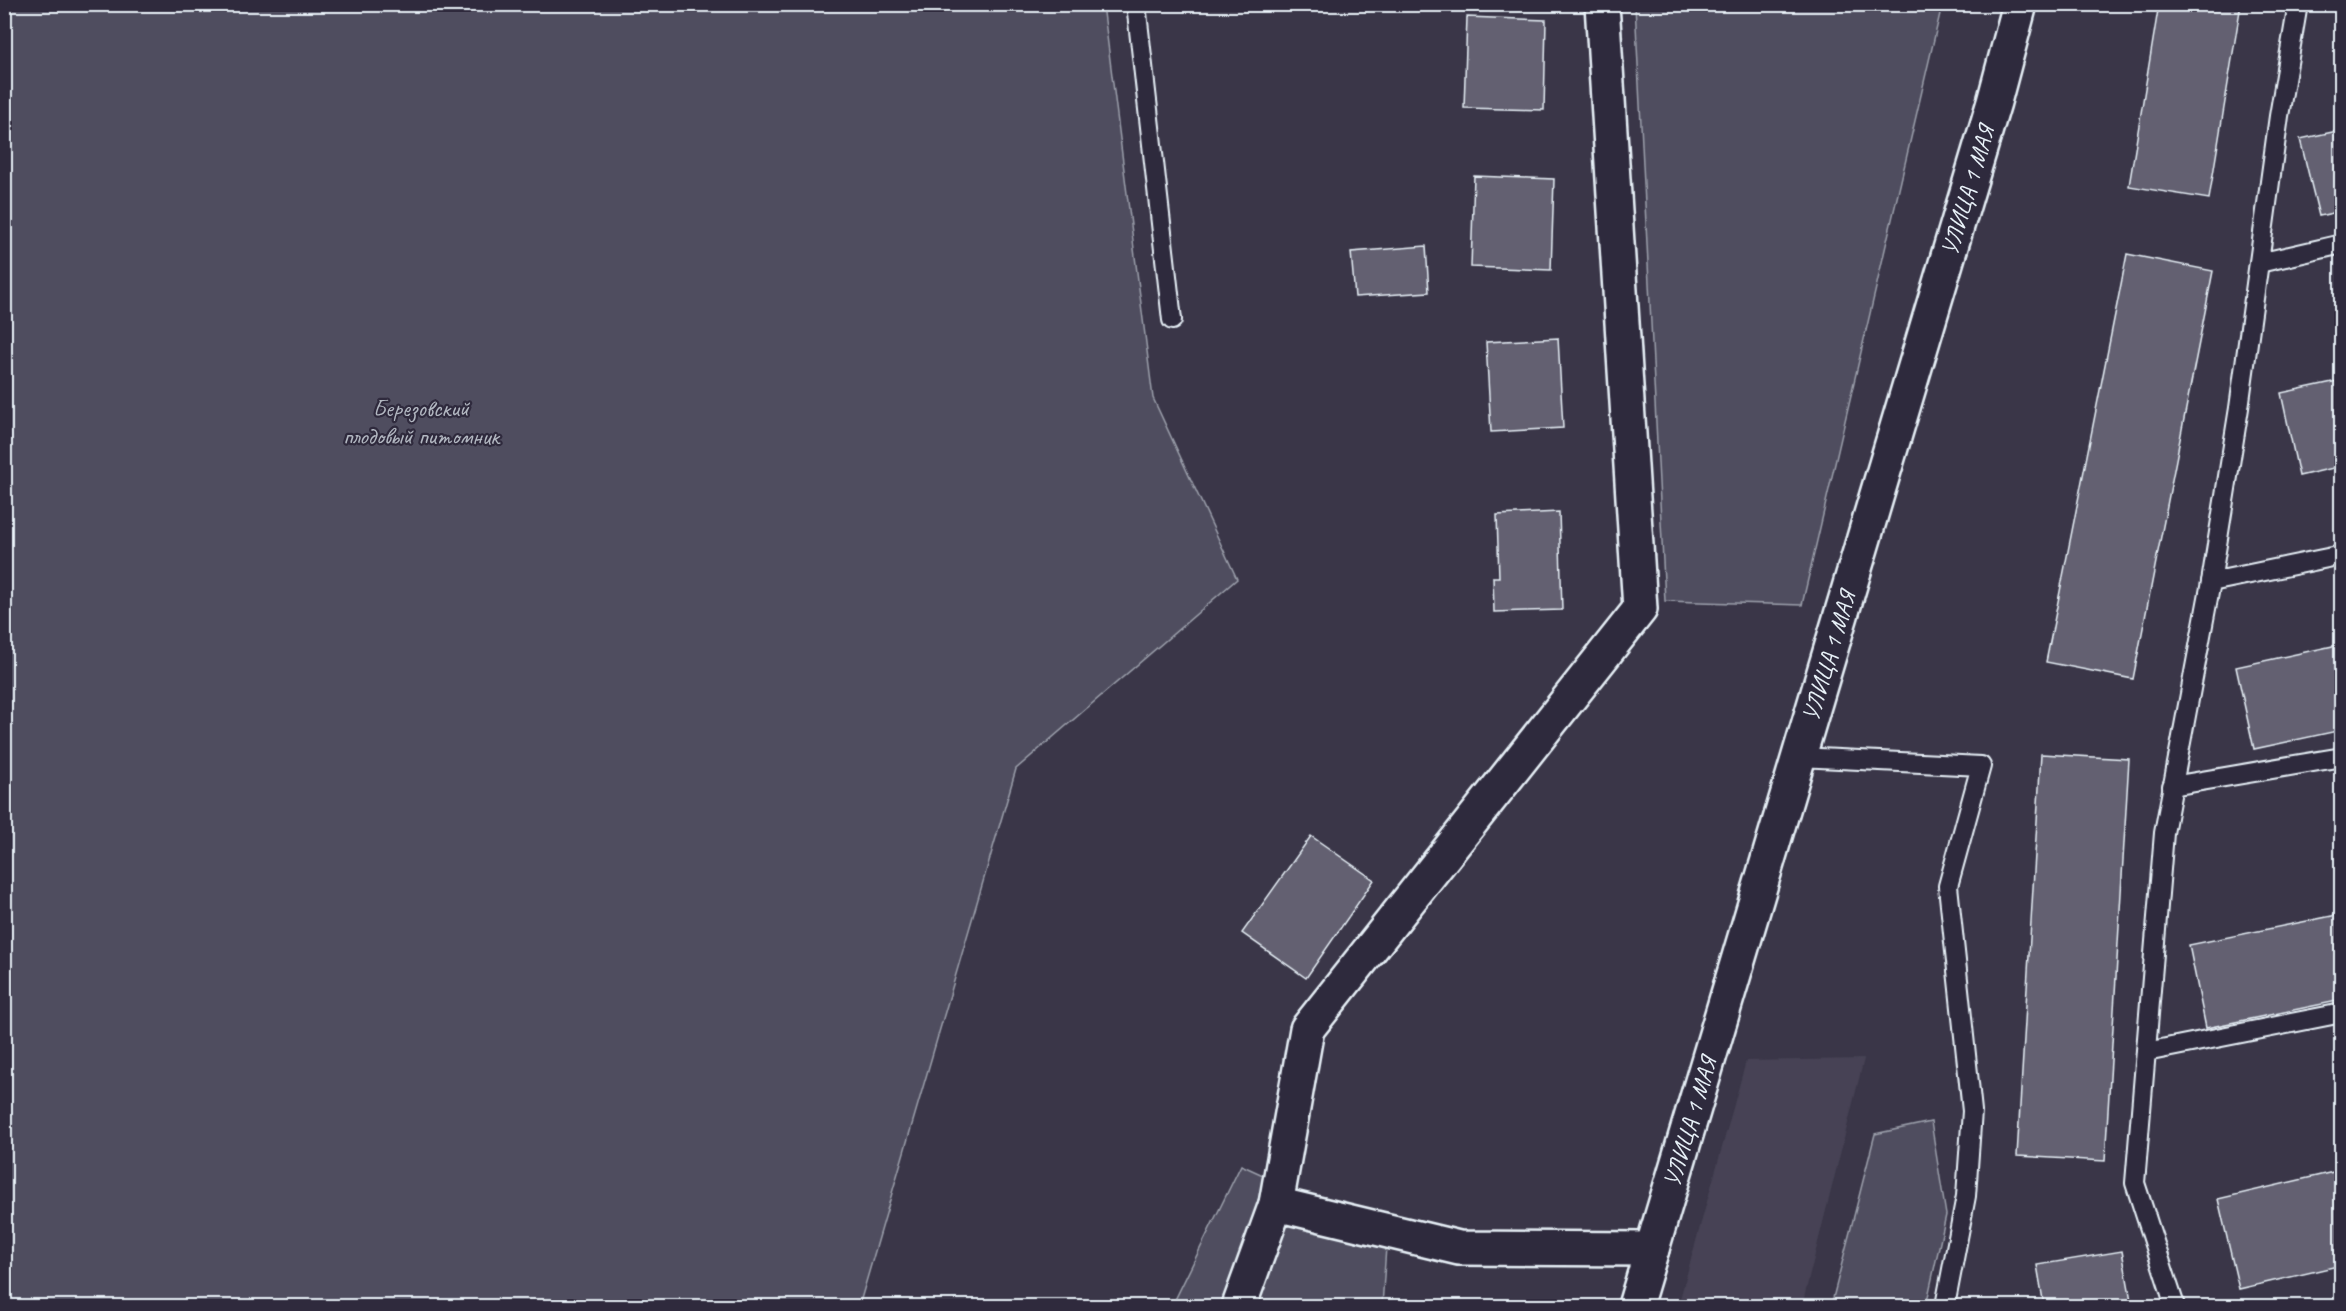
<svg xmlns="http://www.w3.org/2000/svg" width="2346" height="1311" viewBox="0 0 2346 1311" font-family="Caveat,sans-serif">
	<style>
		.built { fill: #464354 }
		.green { fill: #504e5f; stroke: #9ca0ac; stroke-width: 1.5 }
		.building { fill: #636171; stroke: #e8f1f8; stroke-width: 1.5 }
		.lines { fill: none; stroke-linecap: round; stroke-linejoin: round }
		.service-casing { stroke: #e8f1f8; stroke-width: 22 }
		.minor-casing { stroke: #e8f1f8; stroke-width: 38 }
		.secondary-casing { stroke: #e8f1f8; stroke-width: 38 }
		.service { stroke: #2f2a3d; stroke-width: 18 }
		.minor { stroke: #2f2a3d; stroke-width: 33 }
		.secondary { stroke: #2f2a3d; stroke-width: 33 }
		.labels { text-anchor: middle; stroke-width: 4.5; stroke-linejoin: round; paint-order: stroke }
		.street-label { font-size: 24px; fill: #e8f1f8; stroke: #2f2a3d }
		.park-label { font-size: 24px; fill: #b3b8c2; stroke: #2f2a3d }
	</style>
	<rect width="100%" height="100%" fill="#3a3648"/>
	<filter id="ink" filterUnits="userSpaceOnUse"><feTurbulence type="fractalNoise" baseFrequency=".0167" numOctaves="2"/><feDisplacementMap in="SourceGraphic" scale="12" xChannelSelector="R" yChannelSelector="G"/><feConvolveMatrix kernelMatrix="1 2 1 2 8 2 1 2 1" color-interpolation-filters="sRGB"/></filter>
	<g filter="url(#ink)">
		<path class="built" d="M1864,1059L1802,1306H1678L1746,1061Z"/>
		<g class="green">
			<path d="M5,4L1103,5L1153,398L1237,579L1016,769L859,1306H5Z"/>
			<path d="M1635,5H1942L1802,605L1665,601Z"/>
			<path d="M1931,1122L1946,1215L1926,1306H1831L1875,1134Z"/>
			<path d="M1241,1165L1387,1232L1382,1306H1172Z"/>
		</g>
		<g class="building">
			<path d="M2159,4H2241L2209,199L2129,186Z"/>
			<path d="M1467,17L1546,20L1544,110L1464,108Z"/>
			<path d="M2342,130V211L2319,216L2300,139Z"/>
			<path d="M1474,176L1554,179L1551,270L1471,267Z"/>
			<path d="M1426,246L1429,292L1355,297L1351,252Z"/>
			<path d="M2127,254L2213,271L2133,679L2046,662Z"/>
			<path d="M1558,338L1563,428L1491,432L1486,342Z"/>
			<path d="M2342,380V466L2299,476L2281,393Z"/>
			<path d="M1559,512L1562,610L1494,612L1493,577H1499L1497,515Z"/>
			<path d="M2342,644V730L2254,749L2236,667Z"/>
			<path d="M2041,754L2129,759L2105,1161L2017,1156Z"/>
			<path d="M1311,836L1374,880L1306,978L1242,933Z"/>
			<path d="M2342,914V1000L2206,1028L2189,945Z"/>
			<path d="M2342,1170V1265L2239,1289L2218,1199Z"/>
			<path d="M2122,1251L2132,1306H2044L2037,1265Z"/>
		</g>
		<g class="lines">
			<g class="service-casing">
				<g id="service">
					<path d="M1136,4L1172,320"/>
					<path d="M2259,263L2342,244"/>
					<path d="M2211,582L2342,555"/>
					<path d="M1799,757L1981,766L1948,886L1972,1111L1966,1196L1945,1306"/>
					<path d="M2172,786L2342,757"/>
					<path d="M2146,1052L2342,1013"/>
					<path d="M2175,1306L2135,1183L2164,833L2211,582L2239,408L2279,116L2298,4"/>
				</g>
			</g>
			<g class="minor-casing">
				<g id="minor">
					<path d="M1276,1204L1459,1248L1652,1249"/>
					<path d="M1239,1306L1276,1204L1307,1029L1640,609L1602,4"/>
				</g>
			</g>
			<g class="secondary-casing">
				<g id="secondary">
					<path id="s1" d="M1635,1306L1994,102L2020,4"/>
				</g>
			</g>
			<use href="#service" class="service"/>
			<use href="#minor" class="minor"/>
			<use href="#secondary" class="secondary"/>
		</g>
	</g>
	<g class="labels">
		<g class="street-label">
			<text dy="8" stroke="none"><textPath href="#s1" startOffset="1164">УЛИЦА 1 МАЯ</textPath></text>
			<text dy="8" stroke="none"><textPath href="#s1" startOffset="678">УЛИЦА 1 МАЯ</textPath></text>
			<text dy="8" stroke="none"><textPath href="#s1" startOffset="192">УЛИЦА 1 МАЯ</textPath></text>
		</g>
		<g class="park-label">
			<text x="421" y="416">Березовский<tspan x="421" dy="28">плодовый питомник</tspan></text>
		</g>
	</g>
	<rect width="2346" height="1311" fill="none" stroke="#2f2a3d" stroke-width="24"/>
	<rect x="12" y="12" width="2322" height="1287" fill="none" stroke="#e8f1f8" stroke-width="2" filter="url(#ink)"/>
</svg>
